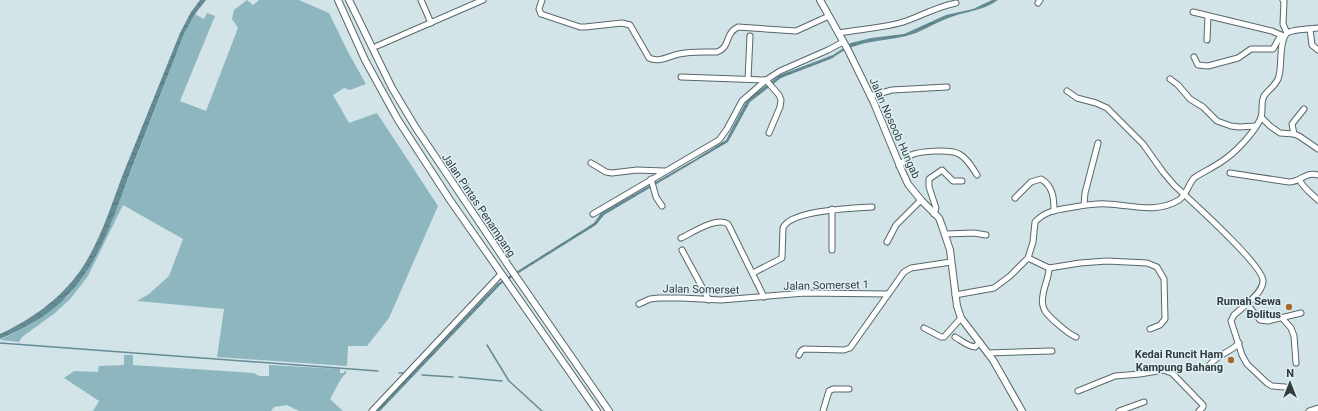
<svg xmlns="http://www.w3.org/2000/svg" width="1318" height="411" viewBox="0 0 1318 411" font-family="Roboto,sans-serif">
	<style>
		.grass { fill: #8eb6be }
		.water { fill: url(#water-waves) }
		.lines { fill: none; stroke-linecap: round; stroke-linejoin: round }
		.stream { stroke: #658c95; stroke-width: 1.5 }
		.minor-casing { stroke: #57676a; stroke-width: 7 }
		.major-casing { stroke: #57676a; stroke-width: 8 }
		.minor { stroke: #fff; stroke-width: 5 }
		.major { stroke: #fff; stroke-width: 6 }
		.poi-dot { fill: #a5682d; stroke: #dff1f5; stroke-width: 1.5 }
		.labels { text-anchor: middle; stroke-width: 3; stroke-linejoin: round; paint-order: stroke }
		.street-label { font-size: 11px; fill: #343b3d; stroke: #dff1f5 }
		.poi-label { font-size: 11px; font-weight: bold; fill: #343b3d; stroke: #dff1f5; text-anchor: end }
	</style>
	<defs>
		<pattern id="water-waves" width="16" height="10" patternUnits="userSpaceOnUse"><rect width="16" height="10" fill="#658c95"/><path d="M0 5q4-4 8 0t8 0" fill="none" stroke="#54747b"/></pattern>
	</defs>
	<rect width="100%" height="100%" fill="#d2e4e8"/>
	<g class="grass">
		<path d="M247,0L253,5L259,0H299L329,13L348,52L366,84L350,90L344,88L333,95L349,123L377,113L438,206L389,318L367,346H348L347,366L217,357L224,309L137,301L149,294L169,276L183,239L123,205L88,276L82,284L70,299L55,313L22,337L19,342L0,340L33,323L47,313L68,296L85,274L111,223L184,34L195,14L204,19L207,13L215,16L180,101L206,111L238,28L232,19L234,10Z"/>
		<path d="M124,355H133V365L254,373L259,376H269V365L340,369V373H344V371L347,372L341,379L330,399L343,411H299L287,405L274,407L271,411H93L99,401L64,378L74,371L98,372L99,366L124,365Z"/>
	</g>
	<g class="water">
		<path d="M200,0H206L195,14L184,34C167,78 150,121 133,165C116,209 102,259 68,295C50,315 25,328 0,339V334C32,319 59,300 80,271C100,242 111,206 123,174C142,127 161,80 180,33L191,12Z"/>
		<path d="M992,0H998C981,12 964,11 946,19C933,24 920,33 906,36C881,42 855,40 833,58L781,78L750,102L728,142L604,215L596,225L501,284L380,411H376L497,284L594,223L601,213L694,160L726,140L747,100L780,75L833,55L851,43L871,38L904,34L946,15L973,9Z"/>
	</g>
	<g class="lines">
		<g class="stream">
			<path d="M0,343L378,371"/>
			<path d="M487,345L509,381L542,411"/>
			<path d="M399,373H405"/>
			<path d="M422,375L453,377"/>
			<path d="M459,377L502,381"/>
		</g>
		<g class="minor-casing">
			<g id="minor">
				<path d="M421,0L431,23"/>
				<path d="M542,0L539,9L541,14L580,27H585L622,23L630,25L649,58C659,63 669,56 679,54C691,51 705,52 717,52C731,47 724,34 738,27L796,31L829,16"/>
				<path d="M1283,0L1284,1L1283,24L1287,33"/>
				<path d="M1038,3L1040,0"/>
				<path d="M1193,12L1272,31L1283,36"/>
				<path d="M1310,29L1312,45L1318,50"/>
				<path d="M839,33C859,29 887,28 906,21C923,15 939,6 956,3"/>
				<path d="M1207,40L1208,16"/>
				<path d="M377,46L483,0"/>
				<path d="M1194,57L1198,65L1208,66L1238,58L1251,49H1273L1281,35"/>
				<path d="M681,77L766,80L779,95L781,100L780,107L769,133"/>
				<path d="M748,79L750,36"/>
				<path d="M1170,79L1178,85L1190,99L1203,107L1217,121L1231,126L1239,127L1256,126"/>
				<path d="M1067,91L1077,98L1096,103L1107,108L1143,144L1163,172L1174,185C1189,199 1264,266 1263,281C1263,290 1253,298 1247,304L1260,320L1268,321L1301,313"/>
				<path d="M870,96L892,90L947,87"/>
				<path d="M1261,117L1270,126L1280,133L1294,134L1299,136L1318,149"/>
				<path d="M1294,134L1292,124L1304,109"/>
				<path d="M591,163L606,172L612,173L637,170L664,171"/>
				<path d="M899,166C903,162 906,158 911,155C920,151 950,149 959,154C967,158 972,167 977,175"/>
				<path d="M1230,173L1289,182C1301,182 1306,171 1318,175"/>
				<path d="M651,179L656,197L662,206"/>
				<path d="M1300,180C1301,186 1313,195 1318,200"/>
				<path d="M1015,198L1031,182L1041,179C1053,186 1054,198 1054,211"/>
				<path d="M1084,205L1085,193L1098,143"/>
				<path d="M832,209V250"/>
				<path d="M593,214L719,140L727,129L742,101L766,80L780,71L828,50L843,42"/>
				<path d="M934,214L936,208L929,187V179L942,170L953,181H962"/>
				<path d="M946,234L974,233L986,235"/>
				<path d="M681,238C692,233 717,216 728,224L764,297"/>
				<path d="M887,242L896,225L921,200"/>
				<path d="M682,250L709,300"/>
				<path d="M1028,258L1049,268L1080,263L1107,261L1147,263L1157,267L1164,279L1165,319L1160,325L1150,329"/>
				<path d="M1049,268C1049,278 1044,286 1043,295C1042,300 1042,306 1045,311C1049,317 1068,334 1076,337"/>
				<path d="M753,273L782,258L783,228C790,210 854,208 872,207"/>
				<path d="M955,295L994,288L1010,276L1028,258L1033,242L1035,222C1044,212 1055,210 1068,208C1081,206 1094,203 1107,204C1132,205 1156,214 1179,200C1187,194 1188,185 1194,178C1203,172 1212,168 1221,162C1235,153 1252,135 1260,120C1264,113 1260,104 1264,96C1268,90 1275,86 1278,79C1283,67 1278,45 1286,34C1290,29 1311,29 1318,28"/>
				<path d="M639,304L650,299L659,298H681L721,300L805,293L888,294"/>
				<path d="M1247,304L1234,315L1231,321L1242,355L1247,364L1267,383L1272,386L1285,387"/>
				<path d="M1282,318L1291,328L1294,336L1296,363"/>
				<path d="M924,328L941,337H944L961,318"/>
				<path d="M955,337C962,341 967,346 975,347L980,342"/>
				<path d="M987,353L1052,351"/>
				<path d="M799,355L801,351L804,349L844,350L850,348L904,272L911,268L951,262"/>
				<path d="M1208,367C1217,354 1230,353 1239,343"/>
				<path d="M1078,391L1115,376L1140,374L1163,370L1172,373L1203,405V407L1199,411"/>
				<path d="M372,411L501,274"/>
				<path d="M823,411L829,391L833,389H849"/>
				<path d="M1119,411L1144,402"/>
				<path d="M1309,411L1318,408"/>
			</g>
		</g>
		<g class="major-casing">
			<g id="major">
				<path d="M338,0L365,60L398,120L450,200L597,411"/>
				<path d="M349,0L392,88L416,128L510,268L609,411"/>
				<path d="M820,0L848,50L874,103L902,171L908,184L921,200L939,218L942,226L950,250L957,306L961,318L993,360L1022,411"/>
			</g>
		</g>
		<use href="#minor" class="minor"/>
		<use href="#major" class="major"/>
	</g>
	<g class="poi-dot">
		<circle cx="1289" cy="307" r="4"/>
		<circle cx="1231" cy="360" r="4"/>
	</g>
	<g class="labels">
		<g class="street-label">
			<text transform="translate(895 128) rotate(66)" y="4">Jalan Nosoob Hungab</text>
			<text transform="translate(479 205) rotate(56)" y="4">Jalan Pintas Penampang</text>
			<text transform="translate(826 285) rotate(-1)" y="4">Jalan Somerset 1</text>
			<text transform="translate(701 289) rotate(1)" y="4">Jalan Somerset</text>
		</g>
		<g class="poi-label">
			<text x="1281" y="305">Rumah Sewa<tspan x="1281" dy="13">Bolitus</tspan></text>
			<text x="1223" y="358">Kedai Runcit Ham<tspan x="1223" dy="13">Kampung Bahang</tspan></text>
		</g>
	</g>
	<g transform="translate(1290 383)" stroke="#dff1f5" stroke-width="3" paint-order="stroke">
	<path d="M0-3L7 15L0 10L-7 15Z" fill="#343b3d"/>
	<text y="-6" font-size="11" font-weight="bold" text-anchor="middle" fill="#343b3d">N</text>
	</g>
</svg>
